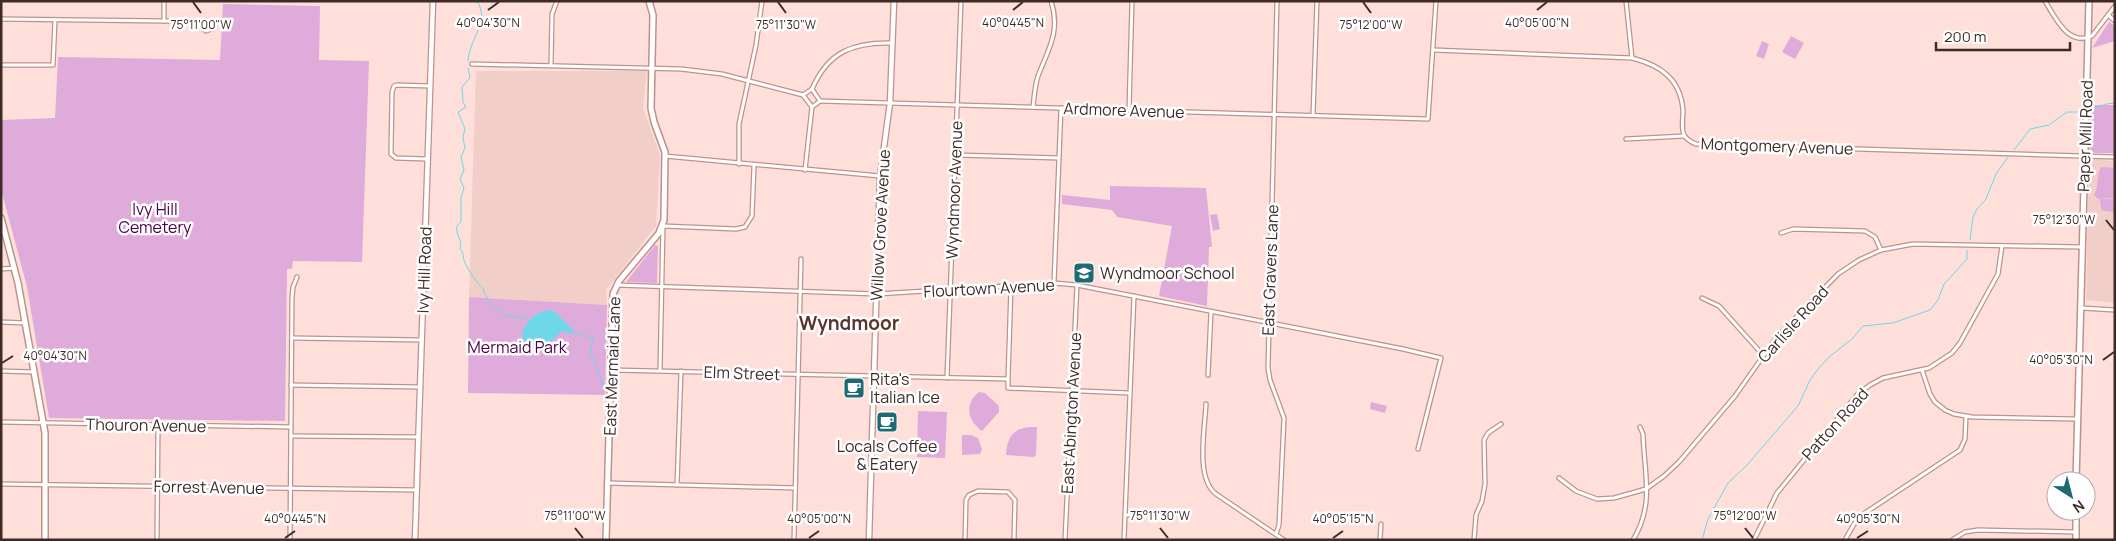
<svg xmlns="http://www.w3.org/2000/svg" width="2116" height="541" viewBox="0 0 2116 541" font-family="Manrope,sans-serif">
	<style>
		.built { fill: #f2cec8 }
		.green { fill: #dfabda }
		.water { fill: #6ed7e8 }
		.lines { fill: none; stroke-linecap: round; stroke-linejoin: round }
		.stream { stroke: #6ed7e8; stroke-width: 1 }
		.minor-casing { stroke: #c09189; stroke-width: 5.5 }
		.tertiary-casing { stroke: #c09189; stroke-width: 7 }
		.secondary-casing { stroke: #c09189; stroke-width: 8 }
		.minor { stroke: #fff; stroke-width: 3 }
		.tertiary { stroke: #fff; stroke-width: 4.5 }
		.secondary { stroke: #fff; stroke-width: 5 }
		.ticks { fill: none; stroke: #3e2b28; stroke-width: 2 }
		.labels { text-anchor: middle; stroke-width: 5; stroke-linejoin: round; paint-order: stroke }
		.street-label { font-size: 16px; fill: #3e2b28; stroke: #fff }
		.park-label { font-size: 16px; fill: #490047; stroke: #fff }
		.poi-label { font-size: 16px; fill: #3e2b28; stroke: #fff; text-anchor: start }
		.quarter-label { font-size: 19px; font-weight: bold; fill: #5a332d; stroke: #fff }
		.ticks-label { font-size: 12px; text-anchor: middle; fill: #3e2b28; stroke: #fff; stroke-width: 5; stroke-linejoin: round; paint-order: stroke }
	</style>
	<rect width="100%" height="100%" fill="#fedfda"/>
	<g class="built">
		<path d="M476,71H647L643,108L660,155L656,226L606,290L607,305L469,297Z"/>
		<path d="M2089,159L2115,161V303L2086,300Z"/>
	</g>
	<g class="green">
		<path d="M223,4L320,6L319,60L369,61L362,262L293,261L292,269H287L285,421L49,418L27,287L1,189V120L55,118L58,57L220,60Z"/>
		<path d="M2109,22L2115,26V41L2092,48Z"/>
		<path d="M1791,36L1804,43L1795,59L1782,52Z"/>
		<path d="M1762,41L1769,44L1764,59L1756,56Z"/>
		<path d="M2090,105H2115V153H2094L2089,148Z"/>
		<path d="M2101,167L2115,168V198L2098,199L2094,195C2099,186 2096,176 2101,167Z"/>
		<path d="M1110,186L1206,188L1212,247H1209L1207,306L1159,296L1172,226L1117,217L1112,210L1062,204V195L1110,200Z"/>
		<path d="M2100,199H2115V212L2104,211L2101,209Z"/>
		<path d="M1217,214L1220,229L1213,231L1210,215Z"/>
		<path d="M655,245L658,246L657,283L626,282Z"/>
		<path d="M469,297L607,305L605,395L468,393Z"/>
		<path d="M979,392L985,393L999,406V412L982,431C967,420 964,404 979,392Z"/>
		<path d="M1371,402L1387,406L1385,413L1370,409Z"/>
		<path d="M918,411L947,412L945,458L917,457Z"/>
		<path d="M1037,427L1036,455L1034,457L1006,455C1007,434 1016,426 1037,427Z"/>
		<path d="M962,435H971L978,438L982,449L980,454L962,455Z"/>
	</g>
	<path class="water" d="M548,310L555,312L574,331L572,334L562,331L548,344L529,346L522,338C522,324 535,312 548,310Z"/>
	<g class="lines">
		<g class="stream">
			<path d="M468,61C469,38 491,22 477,1"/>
			<path d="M468,68L470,78L462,87L463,102L466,107L458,112L465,129L463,137L465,148L461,157L464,170L460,179L464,188L461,198V222L457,226C455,235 463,239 460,249C465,254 462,255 464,260C466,267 477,284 483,288C484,297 497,311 506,315C513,317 523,316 529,321"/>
			<path d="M2093,109L2106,104L2115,103"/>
			<path d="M2014,150L2030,129L2049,125L2067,112H2079"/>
			<path d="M1970,240L1973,217L1977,209L1986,199L1996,174L2008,157"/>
			<path d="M573,332L593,338L590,353C596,364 600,375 603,387"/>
			<path d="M1702,540L1708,519L1728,483L1747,465L1798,406L1810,380L1818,369L1829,357L1852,339L1863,326L1893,323L1930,310L1938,300L1944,284L1967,259V250"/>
		</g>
		<g class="minor-casing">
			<g id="minor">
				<path d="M1626,1L1632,58"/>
				<path d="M2045,1C2055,17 2068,47 2092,36L2115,6"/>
				<path d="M2108,15L2115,21"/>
				<path d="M1,19L164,21H171L215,22L214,28L206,31L203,28V22"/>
				<path d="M164,21V1"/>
				<path d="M1434,50L1632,58C1660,65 1681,79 1683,111C1683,119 1681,128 1684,135C1687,140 1691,142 1696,144L2115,157"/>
				<path d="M472,64L681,69L722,74L803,95"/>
				<path d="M1,65H53L55,20"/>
				<path d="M551,65L552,14L557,1"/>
				<path d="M812,89C828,52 853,42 892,43"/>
				<path d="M812,89L820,101L812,107L803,95Z"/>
				<path d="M820,101L1428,119L1436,1"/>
				<path d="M1033,107C1034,97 1035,85 1038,76C1048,50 1061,31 1051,1"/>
				<path d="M1129,110L1132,1"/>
				<path d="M1313,115L1317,1"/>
				<path d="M1626,139L1684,136"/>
				<path d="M956,155L1059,158"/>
				<path d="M665,156L880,176"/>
				<path d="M427,159L396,158L391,154L392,92L394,86L397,85L430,86"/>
				<path d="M739,164V124L756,45L762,1"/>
				<path d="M805,170L812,107"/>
				<path d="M1781,233L1793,229L1865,231L1875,237L1881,250"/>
				<path d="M1,269L15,268"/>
				<path d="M1054,283L1061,108"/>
				<path d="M616,285L877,294L1054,283L1077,285L1403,349L1441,358L1418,449"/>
				<path d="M1702,298L1719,306L1763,355"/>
				<path d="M2081,308L2115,310"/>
				<path d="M1,322L26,323"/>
				<path d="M292,338L422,340"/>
				<path d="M611,370L1008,379V388L1129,393"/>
				<path d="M660,370L663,226L736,229L745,227L752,216L754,166"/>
				<path d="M1922,370L1930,394L1935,402L1945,410L1954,414L1972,417L2077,419"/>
				<path d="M1,371L34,372"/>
				<path d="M1208,375L1211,312"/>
				<path d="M947,378L961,1"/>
				<path d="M1008,379L1011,286"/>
				<path d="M291,385L420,387"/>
				<path d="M1206,404C1205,429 1195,478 1216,494L1284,540"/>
				<path d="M1,422L291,427"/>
				<path d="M291,436L418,437"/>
				<path d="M1559,478L1576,491L1597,499L1614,498L1646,489L1664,476L1679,462L1735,396L1776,338L1838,274L1859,260L1881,250L1913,244L2081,247"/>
				<path d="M608,483L795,488"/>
				<path d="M1,484L416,490"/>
				<path d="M677,485L681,371"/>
				<path d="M1125,515H1139"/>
				<path d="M1276,534L1279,525L1284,418L1270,380L1268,368L1277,1"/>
				<path d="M157,540L158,426"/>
				<path d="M290,540L292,298L293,287L297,277"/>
				<path d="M794,540L801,259"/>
				<path d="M965,540L966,500L969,495L978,491L1008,492L1015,500L1014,540"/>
				<path d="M1065,540L1077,285"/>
				<path d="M1124,540L1134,296"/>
				<path d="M1380,540L1381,524"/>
				<path d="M1474,540L1476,515L1482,501L1485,484L1484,440L1488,433L1501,424"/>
				<path d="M1633,540C1655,504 1644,473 1643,434L1640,427"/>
				<path d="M1754,540L1777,493L1857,395L1870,385L1883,378L1929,368L1952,353L1960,343L1998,274L2002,246"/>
				<path d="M1845,540L1854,524L1865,513L1960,450L1965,439L1966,416"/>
				<path d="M1952,540L1965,532L1978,530L2076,532"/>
			</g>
		</g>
		<g class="tertiary-casing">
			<g id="tertiary">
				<path d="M415,540L433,1"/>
				<path d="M869,540L880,176L890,103L894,1"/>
			</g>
		</g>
		<g class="secondary-casing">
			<g id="secondary">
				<path d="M1,218L18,283L45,433V540"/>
				<path d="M2076,481L2089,1"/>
				<path d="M606,540L613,294L619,281L659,233L664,220L665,152L654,122L651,108L653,15L649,1"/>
				<path d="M2076,540V511"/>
			</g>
		</g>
		<use href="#minor" class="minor"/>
		<use href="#tertiary" class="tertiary"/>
		<use href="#secondary" class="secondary"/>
	</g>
	<path class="ticks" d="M193,2L201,13M778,2L786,13M1363,2L1371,13M488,10L499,2M1013,10L1023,2M1537,10L1547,2M2106,220L2114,230M2103,360L2114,352M2,363L13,356M575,528L583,538M1160,528L1168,538M1745,528L1753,538M285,538L295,531M809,538L819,531M1333,538L1343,531M1857,538L1868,531"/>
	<defs>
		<g id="school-square" transform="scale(1.125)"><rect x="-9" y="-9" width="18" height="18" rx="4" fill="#1f6974" stroke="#fff"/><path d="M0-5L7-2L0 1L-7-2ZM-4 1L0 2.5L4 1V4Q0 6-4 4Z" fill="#fff"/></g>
		<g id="cafe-square" transform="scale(1.125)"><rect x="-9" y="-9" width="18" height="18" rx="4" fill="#1f6974" stroke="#fff"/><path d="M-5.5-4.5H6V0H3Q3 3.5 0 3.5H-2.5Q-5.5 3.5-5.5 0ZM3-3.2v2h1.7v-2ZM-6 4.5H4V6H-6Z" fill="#fff"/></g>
	</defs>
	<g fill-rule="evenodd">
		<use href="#school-square" x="1084" y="273"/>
		<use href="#cafe-square" x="854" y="388"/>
		<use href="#cafe-square" x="887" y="422"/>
	</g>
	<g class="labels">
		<g class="street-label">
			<text transform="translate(1124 110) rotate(2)" y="6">Ardmore Avenue</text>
			<text transform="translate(2085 136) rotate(-88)" y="6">Paper Mill Road</text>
			<text transform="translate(1777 146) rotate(2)" y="6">Montgomery Avenue</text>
			<text transform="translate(954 190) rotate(-88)" y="6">Wyndmoor Avenue</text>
			<text transform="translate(880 225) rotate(-87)" y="6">Willow Grove Avenue</text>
			<text transform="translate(424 270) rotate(-88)" y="6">Ivy Hill Road</text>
			<text transform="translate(1270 270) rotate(-88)" y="6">East Gravers Lane</text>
			<text transform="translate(989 288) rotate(-3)" y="6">Flourtown Avenue</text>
			<text transform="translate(1793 324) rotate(-48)" y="6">Carlisle Road</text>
			<text transform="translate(612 366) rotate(-88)" y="6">East Mermaid Lane</text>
			<text transform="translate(742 373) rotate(2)" y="6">Elm Street</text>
			<text transform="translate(1071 413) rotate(-87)" y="6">East Abington Avenue</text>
			<text transform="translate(1835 424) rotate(-48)" y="6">Patton Road</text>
			<text transform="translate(146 425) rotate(1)" y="6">Thouron Avenue</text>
			<text transform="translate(209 487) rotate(1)" y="6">Forrest Avenue</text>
		</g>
		<g class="park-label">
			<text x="155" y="215">Ivy Hill<tspan x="155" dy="18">Cemetery</tspan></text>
			<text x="517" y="353">Mermaid Park</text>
		</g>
		<g class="poi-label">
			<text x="1100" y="279">Wyndmoor School</text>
			<text x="870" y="385">Rita's<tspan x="870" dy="18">Italian Ice</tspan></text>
			<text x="887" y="452" text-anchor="middle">Locals Coffee<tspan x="887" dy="18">&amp; Eatery</tspan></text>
		</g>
		<g class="quarter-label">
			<text x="849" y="330">Wyndmoor</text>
		</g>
	</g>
	<g class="ticks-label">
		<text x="488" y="27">40°04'30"N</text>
		<text x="1013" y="27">40°04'45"N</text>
		<text x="1537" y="27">40°05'00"N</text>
		<text x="201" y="29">75°11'00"W</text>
		<text x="786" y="29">75°11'30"W</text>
		<text x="1371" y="29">75°12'00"W</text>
		<text x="2064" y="224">75°12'30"W</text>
		<text x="55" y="360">40°04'30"N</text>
		<text x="2061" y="364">40°05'30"N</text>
		<text x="575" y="520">75°11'00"W</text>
		<text x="1160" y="520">75°11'30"W</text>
		<text x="1745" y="520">75°12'00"W</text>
		<text x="295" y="523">40°04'45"N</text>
		<text x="819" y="523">40°05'00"N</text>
		<text x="1343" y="523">40°05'15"N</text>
		<text x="1868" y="523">40°05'30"N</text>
	</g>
	<rect width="2116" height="541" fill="none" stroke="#3e2b28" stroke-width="5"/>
	<g transform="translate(2071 496) rotate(144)"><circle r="24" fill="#ffffff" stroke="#b2aaa9"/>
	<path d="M0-4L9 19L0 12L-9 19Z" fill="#1f6974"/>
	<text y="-8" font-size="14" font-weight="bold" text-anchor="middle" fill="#3e2b28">N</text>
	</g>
	<path d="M1936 42v8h134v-8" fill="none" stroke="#3e2b28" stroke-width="2.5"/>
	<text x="1944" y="42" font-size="15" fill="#3e2b28" stroke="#ffffff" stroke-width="4" paint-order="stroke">200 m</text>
</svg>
